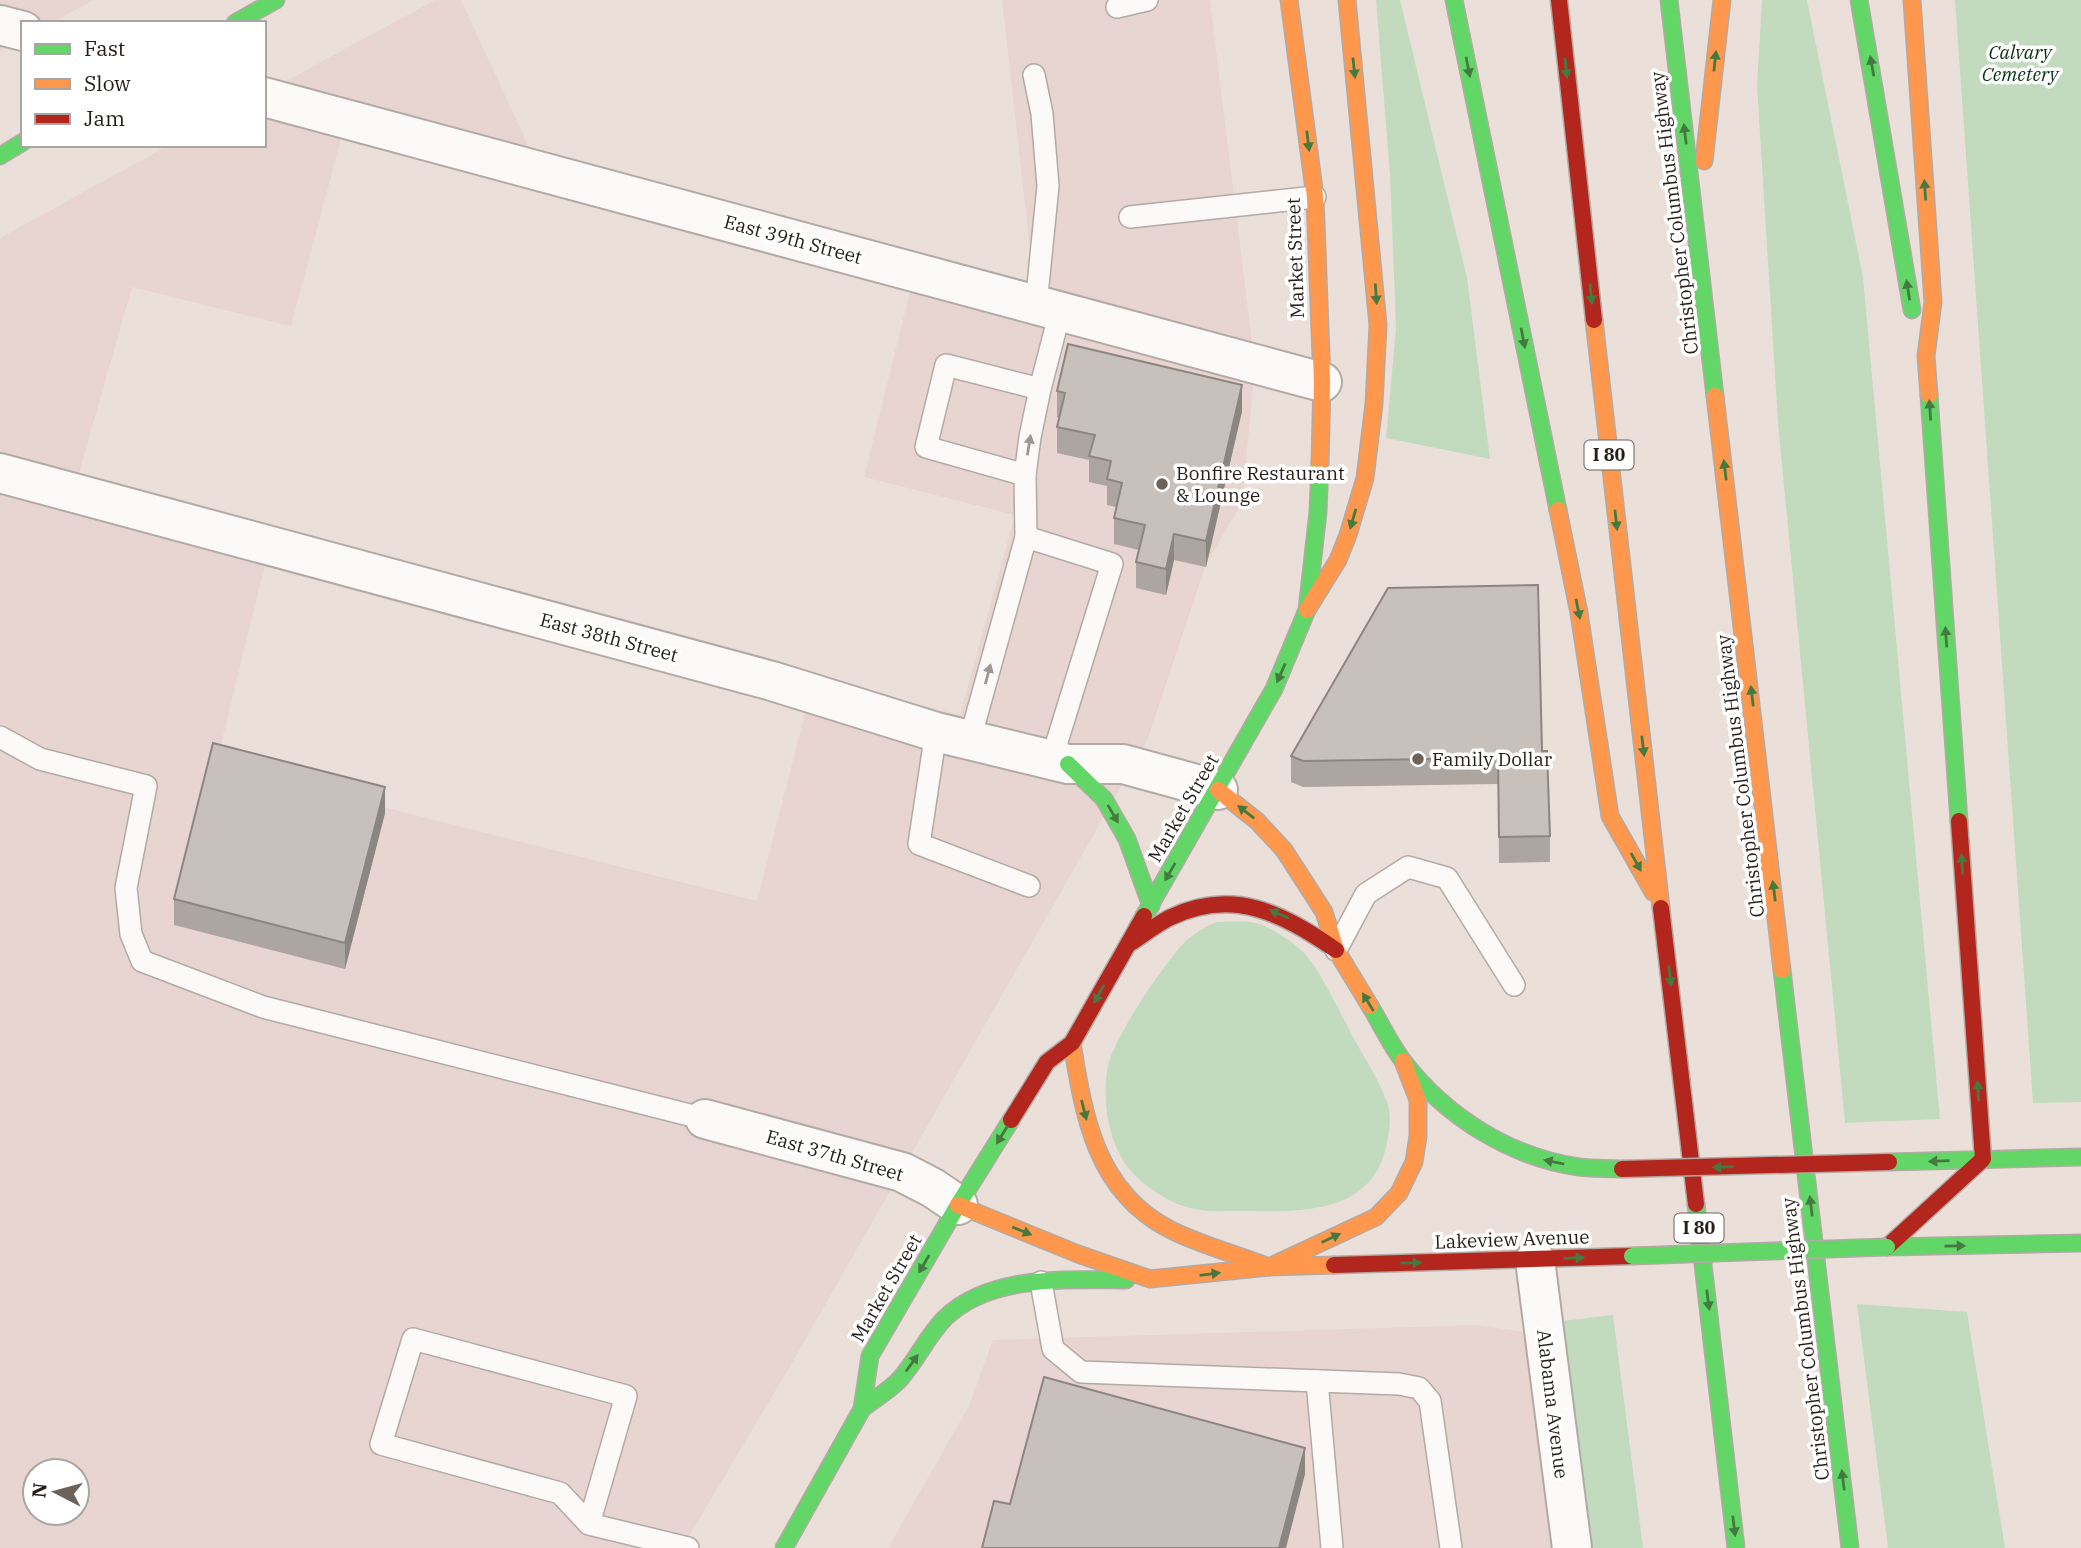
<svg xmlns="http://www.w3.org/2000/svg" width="2081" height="1548" viewBox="0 0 2081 1548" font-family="'IBM Plex Serif',serif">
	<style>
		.industrial { fill: #e8d4d0; fill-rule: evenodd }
		.green { fill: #c2dbbf }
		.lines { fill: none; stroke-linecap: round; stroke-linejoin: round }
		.lane-casing { stroke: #b3aaa5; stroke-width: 24 }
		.street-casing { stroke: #b3aaa5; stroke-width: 42 }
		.fast-casing { stroke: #b3aaa5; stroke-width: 19 }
		.slow-casing { stroke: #b3aaa5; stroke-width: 19 }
		.jam-casing { stroke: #b3aaa5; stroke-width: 19 }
		.lane { stroke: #fcfaf9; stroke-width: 21 }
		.street { stroke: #fcfaf9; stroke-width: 38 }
		.fast { stroke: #63d668; stroke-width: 16 }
		.slow { stroke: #ff974d; stroke-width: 16 }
		.jam { stroke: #b3261e; stroke-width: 16 }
		.fast-bridge-casing { stroke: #b3aaa5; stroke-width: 19; stroke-linecap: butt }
		.jam-bridge-casing { stroke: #b3aaa5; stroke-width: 19; stroke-linecap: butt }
		.fast-bridge { stroke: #63d668; stroke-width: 16 }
		.jam-bridge { stroke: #b3261e; stroke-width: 16 }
		.wall { fill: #aca5a0 }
		.shaded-wall { fill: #8c8682 }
		.building { fill: #c8c0ba; stroke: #8c8682; stroke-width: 2 }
		.oneway { fill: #447a40 }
		.oneway2 { fill: #9c9794 }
		.poi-dot { fill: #6b625c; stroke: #fff; stroke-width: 2.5 }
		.labels { text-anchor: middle; stroke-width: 7; stroke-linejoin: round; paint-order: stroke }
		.shield { fill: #fff; stroke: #67625e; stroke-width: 2 }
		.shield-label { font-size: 18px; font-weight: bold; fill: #261e19 }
		.park-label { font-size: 19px; font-style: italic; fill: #083314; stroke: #fff }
		.street-label { font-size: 19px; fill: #261e19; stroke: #fff }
		.poi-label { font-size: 19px; fill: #261e19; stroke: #fff; text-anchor: start }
	</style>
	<rect width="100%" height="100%" fill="#ebe0d9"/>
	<g class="industrial">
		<path d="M0,0H93L52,23H23V39L0,52Z"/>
		<path d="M435,0H461L533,156L349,109L291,326L132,287L74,490L271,540L216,765L757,901L814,678L960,715L1015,515L864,477L917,263L1035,294L1002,0H1210L1255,367L1242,503L1206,564L1147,741L789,1368L682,1548H0V238L169,145H264V93ZM35,1471H77V1513H35Z"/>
		<path d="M1476,1325L1547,1335L1575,1548H888L969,1406L993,1340Z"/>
	</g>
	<g class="green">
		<path d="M1376,0H1400L1467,278L1490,459L1386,438L1396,328L1390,175Z"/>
		<path d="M1762,0H1807L1863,277L1940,1119L1845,1123L1778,423L1757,86Z"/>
		<path d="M1955,0H2081V1102L2033,1103Z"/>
		<path d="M1217,922C1230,922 1247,920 1259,924C1269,926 1292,942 1300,949C1317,963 1343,1018 1354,1039C1366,1060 1380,1082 1388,1105C1392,1120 1389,1132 1386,1147C1370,1218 1294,1211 1236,1211C1222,1211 1208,1212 1194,1209C1168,1204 1136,1182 1122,1159C1107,1133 1102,1096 1108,1066C1113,1039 1162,967 1182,945C1192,935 1203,927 1217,922Z"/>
		<path d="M1857,1304L1967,1312L2005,1548H1888Z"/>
		<path d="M1613,1315L1643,1548H1583L1554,1322Z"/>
	</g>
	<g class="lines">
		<g class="lane-casing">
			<g id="lane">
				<path d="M1117,7L1147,0"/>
				<path d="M1034,75L1042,114L1048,186L1036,305"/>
				<path d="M1130,217L1315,197"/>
				<path d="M1025,475L926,447L946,365L1040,389L1060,312"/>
				<path d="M1026,537L1025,475L1030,437L1040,389"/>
				<path d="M936,732L919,844L1029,886"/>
				<path d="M0,737L40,759L146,786L126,888L131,934L142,961L263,1007L705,1119"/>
				<path d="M970,739L1026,537L1112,564L1052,758"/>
				<path d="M1336,950L1366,894L1408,867L1447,878L1514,985"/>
				<path d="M1041,1282L1053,1349L1081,1372L1399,1384L1419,1388L1430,1401L1451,1548"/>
				<path d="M1317,1381L1332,1548"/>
				<path d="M589,1524L626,1396L413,1339L381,1444L560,1493L589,1524L688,1548"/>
			</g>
		</g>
		<g class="street-casing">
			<g id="street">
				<path d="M0,25L23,31"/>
				<path d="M264,97L1322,382"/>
				<path d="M0,473L772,681L936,732L1068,764H1123L1218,790"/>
				<path d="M705,1119L902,1172L933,1188L958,1205"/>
				<path d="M1535,1260L1572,1548"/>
			</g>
		</g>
		<g class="fast-casing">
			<g id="fast">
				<path d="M1454,0L1558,510"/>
				<path d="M1669,0L1715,396"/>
				<path d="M1859,0L1912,310"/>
				<path d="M235,23L276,0"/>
				<path d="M0,156L23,142"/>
				<path d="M1929,395L1959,821"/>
				<path d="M1068,764L1104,799L1127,839L1151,906"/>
				<path d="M1144,916L1274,689L1307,610L1318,512L1320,463"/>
				<path d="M1782,970L1850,1548"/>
				<path d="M1370,1006C1381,1024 1390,1044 1403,1061C1446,1117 1510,1157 1579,1167C1593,1169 1608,1168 1622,1169"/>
				<path d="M1889,1162L2081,1157"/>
				<path d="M1696,1204L1736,1548"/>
				<path d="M1887,1247L2081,1243"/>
				<path d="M862,1409C874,1399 889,1391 900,1379C917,1360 927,1336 945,1318C991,1274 1068,1280 1126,1280"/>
				<path d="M784,1548L862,1409L870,1356L958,1205L1011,1120"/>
			</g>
		</g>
		<g class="slow-casing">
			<g id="slow">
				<path d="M1289,0L1315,197L1322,382L1320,463"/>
				<path d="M1912,0L1933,302L1926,356L1929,395"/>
				<path d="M1704,161L1722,0"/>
				<path d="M1594,320L1661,908"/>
				<path d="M1715,396L1782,970"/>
				<path d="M1558,510L1579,613L1610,816L1653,892"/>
				<path d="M1307,610L1338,560L1348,535L1365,478L1374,404L1378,325L1347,0"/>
				<path d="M1218,790L1257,821L1284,850L1324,912L1336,950L1370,1006"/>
				<path d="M1072,1043C1084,1117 1096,1191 1169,1229C1200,1245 1236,1254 1269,1267L1376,1217L1399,1193L1414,1162L1418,1136V1100L1403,1061"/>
				<path d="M958,1205L1078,1254L1150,1279L1269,1267L1334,1265"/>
			</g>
		</g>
		<g class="jam-casing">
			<g id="jam">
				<path d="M1559,0L1594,320"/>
				<path d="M1661,908L1696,1204"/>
				<path d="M1132,942C1144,934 1156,925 1169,918C1233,887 1282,913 1336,950"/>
				<path d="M1011,1120L1047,1062L1072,1043L1144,916"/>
				<path d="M1887,1247L1983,1159L1959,821"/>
				<path d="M1334,1265L1632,1256"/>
			</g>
		</g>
		<use href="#lane" class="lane"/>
		<use href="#street" class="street"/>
		<use href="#fast" class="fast"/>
		<use href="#slow" class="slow"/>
		<use href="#jam" class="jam"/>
		<g class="fast-bridge-casing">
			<path id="fast-bridge" d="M1632,1256L1887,1247"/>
		</g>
		<g class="jam-bridge-casing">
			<path id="jam-bridge" d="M1622,1169L1889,1162"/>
		</g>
		<use href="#fast-bridge" class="fast-bridge"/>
		<use href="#jam-bridge" class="jam-bridge"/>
	</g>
	<g class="wall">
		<path d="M1057,391L1242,411L1206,567L1174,560L1166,595L1136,588V562L1139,550L1114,544V518L1116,507L1107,505V486L1089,482V460L1057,453V427L1059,418L1057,417Z"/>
		<path d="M1542,751L1550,836V862L1499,863L1498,784L1303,787L1291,782V756Z"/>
		<path d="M385,813L345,969L174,925V899Z"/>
	</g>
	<g class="shaded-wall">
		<path d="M1242,385V411L1206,567V541Z"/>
		<path d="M1174,534V560L1166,595V569Z"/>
		<path d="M385,787V813L345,969V943Z"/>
		<path d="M1305,1448V1474L1286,1548H1279Z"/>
	</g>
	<g class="building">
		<path d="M1068,344L1242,385L1206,541L1174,534L1166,569L1136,562L1145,525L1114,518L1122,483L1107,479L1111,461L1089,456L1095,435L1057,427L1065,393L1057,391Z"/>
		<path d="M1538,585L1542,751H1547L1550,836L1499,837L1498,758L1303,761L1291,756L1388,588Z"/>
		<path d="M213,743L385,787L345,943L174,899Z"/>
		<path d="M1044,1377L1305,1448L1279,1548H982L994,1501L1010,1504Z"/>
	</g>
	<defs><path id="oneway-solid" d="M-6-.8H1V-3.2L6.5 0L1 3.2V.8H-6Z" transform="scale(1.75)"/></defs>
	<g class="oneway">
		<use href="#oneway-solid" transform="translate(1715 61) rotate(-84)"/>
		<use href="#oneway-solid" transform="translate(1872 66) rotate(-100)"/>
		<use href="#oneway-solid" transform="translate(1468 67) rotate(79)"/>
		<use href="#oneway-solid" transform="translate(1354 68) rotate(84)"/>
		<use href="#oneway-solid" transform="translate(1566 68) rotate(84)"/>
		<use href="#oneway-solid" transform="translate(1685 134) rotate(-97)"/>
		<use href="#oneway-solid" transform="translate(1308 141) rotate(83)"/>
		<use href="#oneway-solid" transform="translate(1925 190) rotate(-94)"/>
		<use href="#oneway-solid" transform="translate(1908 290) rotate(-99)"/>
		<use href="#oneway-solid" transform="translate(1376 294) rotate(86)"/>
		<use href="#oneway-solid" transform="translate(1591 294) rotate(84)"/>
		<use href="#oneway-solid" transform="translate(1523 338) rotate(79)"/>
		<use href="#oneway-solid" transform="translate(1930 410) rotate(-94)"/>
		<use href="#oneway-solid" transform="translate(1725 470) rotate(-97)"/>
		<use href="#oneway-solid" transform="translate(1353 519) rotate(106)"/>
		<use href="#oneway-solid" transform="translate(1616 520) rotate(84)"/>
		<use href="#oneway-solid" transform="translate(1578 609) rotate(79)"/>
		<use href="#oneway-solid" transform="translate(1946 637) rotate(-94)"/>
		<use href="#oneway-solid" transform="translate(1281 673) rotate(114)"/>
		<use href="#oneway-solid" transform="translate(1752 696) rotate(-97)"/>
		<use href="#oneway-solid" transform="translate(1643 746) rotate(83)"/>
		<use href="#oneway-solid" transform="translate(1246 812) rotate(-142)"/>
		<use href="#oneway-solid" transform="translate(1113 814) rotate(60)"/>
		<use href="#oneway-solid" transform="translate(1636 862) rotate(61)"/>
		<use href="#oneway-solid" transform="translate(1962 864) rotate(-94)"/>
		<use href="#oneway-solid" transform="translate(1170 872) rotate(120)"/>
		<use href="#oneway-solid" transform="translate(1774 891) rotate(-97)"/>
		<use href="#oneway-solid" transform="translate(1279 914) rotate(-157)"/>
		<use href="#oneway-solid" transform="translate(1670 976) rotate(83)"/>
		<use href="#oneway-solid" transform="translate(1099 994) rotate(119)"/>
		<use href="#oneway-solid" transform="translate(1368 1002) rotate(-121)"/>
		<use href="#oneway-solid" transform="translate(1978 1091) rotate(-94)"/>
		<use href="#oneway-solid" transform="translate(1084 1110) rotate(76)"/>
		<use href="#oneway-solid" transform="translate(1002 1135) rotate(122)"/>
		<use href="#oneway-solid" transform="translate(1939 1161) rotate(178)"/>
		<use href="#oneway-solid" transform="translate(1554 1162) rotate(-168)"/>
		<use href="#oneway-solid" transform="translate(1723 1167) rotate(178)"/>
		<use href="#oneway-solid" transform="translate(1811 1206) rotate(-97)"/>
		<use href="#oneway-solid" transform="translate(1022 1231) rotate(22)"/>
		<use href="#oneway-solid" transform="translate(1331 1238) rotate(-25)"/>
		<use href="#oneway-solid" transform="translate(1955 1246) rotate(-1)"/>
		<use href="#oneway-solid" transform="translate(1574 1258) rotate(-2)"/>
		<use href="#oneway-solid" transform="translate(1411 1263) rotate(-1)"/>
		<use href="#oneway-solid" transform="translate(924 1264) rotate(120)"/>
		<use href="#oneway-solid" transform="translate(1210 1274) rotate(-7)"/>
		<use href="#oneway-solid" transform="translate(1708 1300) rotate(83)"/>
		<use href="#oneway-solid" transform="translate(912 1363) rotate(-54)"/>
		<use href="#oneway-solid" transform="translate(1843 1480) rotate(-97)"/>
		<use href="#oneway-solid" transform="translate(1734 1526) rotate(83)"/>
	</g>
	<g class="oneway2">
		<use href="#oneway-solid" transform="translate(1029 445) rotate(-81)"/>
		<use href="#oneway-solid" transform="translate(988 674) rotate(-75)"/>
	</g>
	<g class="poi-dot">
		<circle cx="1162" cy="484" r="7"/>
		<circle cx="1418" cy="759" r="7"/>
	</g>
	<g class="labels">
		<g class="shield">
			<rect x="1584.5" y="440.5" width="49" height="29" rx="5"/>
			<rect x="1674.5" y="1213.5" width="49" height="29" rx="5"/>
		</g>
		<g class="shield-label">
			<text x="1609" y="461">I 80</text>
			<text x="1699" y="1234">I 80</text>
		</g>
		<g class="park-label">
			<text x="2020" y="59">Calvary<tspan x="2020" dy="22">Cemetery</tspan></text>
		</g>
		<g class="street-label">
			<text transform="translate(1674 213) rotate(-97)" y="7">Christopher Columbus Highway</text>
			<text transform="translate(793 239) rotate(15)" y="7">East 39th Street</text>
			<text transform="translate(1295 258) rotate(-92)" y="7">Market Street</text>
			<text transform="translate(609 637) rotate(15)" y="7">East 38th Street</text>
			<text transform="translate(1740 776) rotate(-97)" y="7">Christopher Columbus Highway</text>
			<text transform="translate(1183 808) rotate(-60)" y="7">Market Street</text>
			<text transform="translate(835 1155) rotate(16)" y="7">East 37th Street</text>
			<text transform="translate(1512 1239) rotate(-2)" y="7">Lakeview Avenue</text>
			<text transform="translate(886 1288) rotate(-60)" y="7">Market Street</text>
			<text transform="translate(1805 1339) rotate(-97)" y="7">Christopher Columbus Highway</text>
			<text transform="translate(1553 1404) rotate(83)" y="7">Alabama Avenue</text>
		</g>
		<g class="poi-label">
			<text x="1176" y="480">Bonfire Restaurant<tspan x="1176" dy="22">&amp; Lounge</tspan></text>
			<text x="1432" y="766">Family Dollar</text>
		</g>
	</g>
	<rect x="21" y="21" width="245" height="126" fill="#ffffff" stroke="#a8a5a3" stroke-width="2"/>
	<rect x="35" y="44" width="35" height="10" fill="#63d668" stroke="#a8a5a3" stroke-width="2"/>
	<text x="84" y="56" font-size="21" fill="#261e19">Fast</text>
	<rect x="35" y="79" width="35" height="10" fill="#ff974d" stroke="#a8a5a3" stroke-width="2"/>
	<text x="84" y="91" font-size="21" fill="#261e19">Slow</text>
	<rect x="35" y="114" width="35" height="10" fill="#b3261e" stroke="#a8a5a3" stroke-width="2"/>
	<text x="84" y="126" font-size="21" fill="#261e19">Jam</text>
	<g transform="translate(56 1492) rotate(276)"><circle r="33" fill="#ffffff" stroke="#a8a5a3" stroke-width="2"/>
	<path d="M0-5L12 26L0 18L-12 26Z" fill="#6b625c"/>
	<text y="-10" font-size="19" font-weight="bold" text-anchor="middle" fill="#261e19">N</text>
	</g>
</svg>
